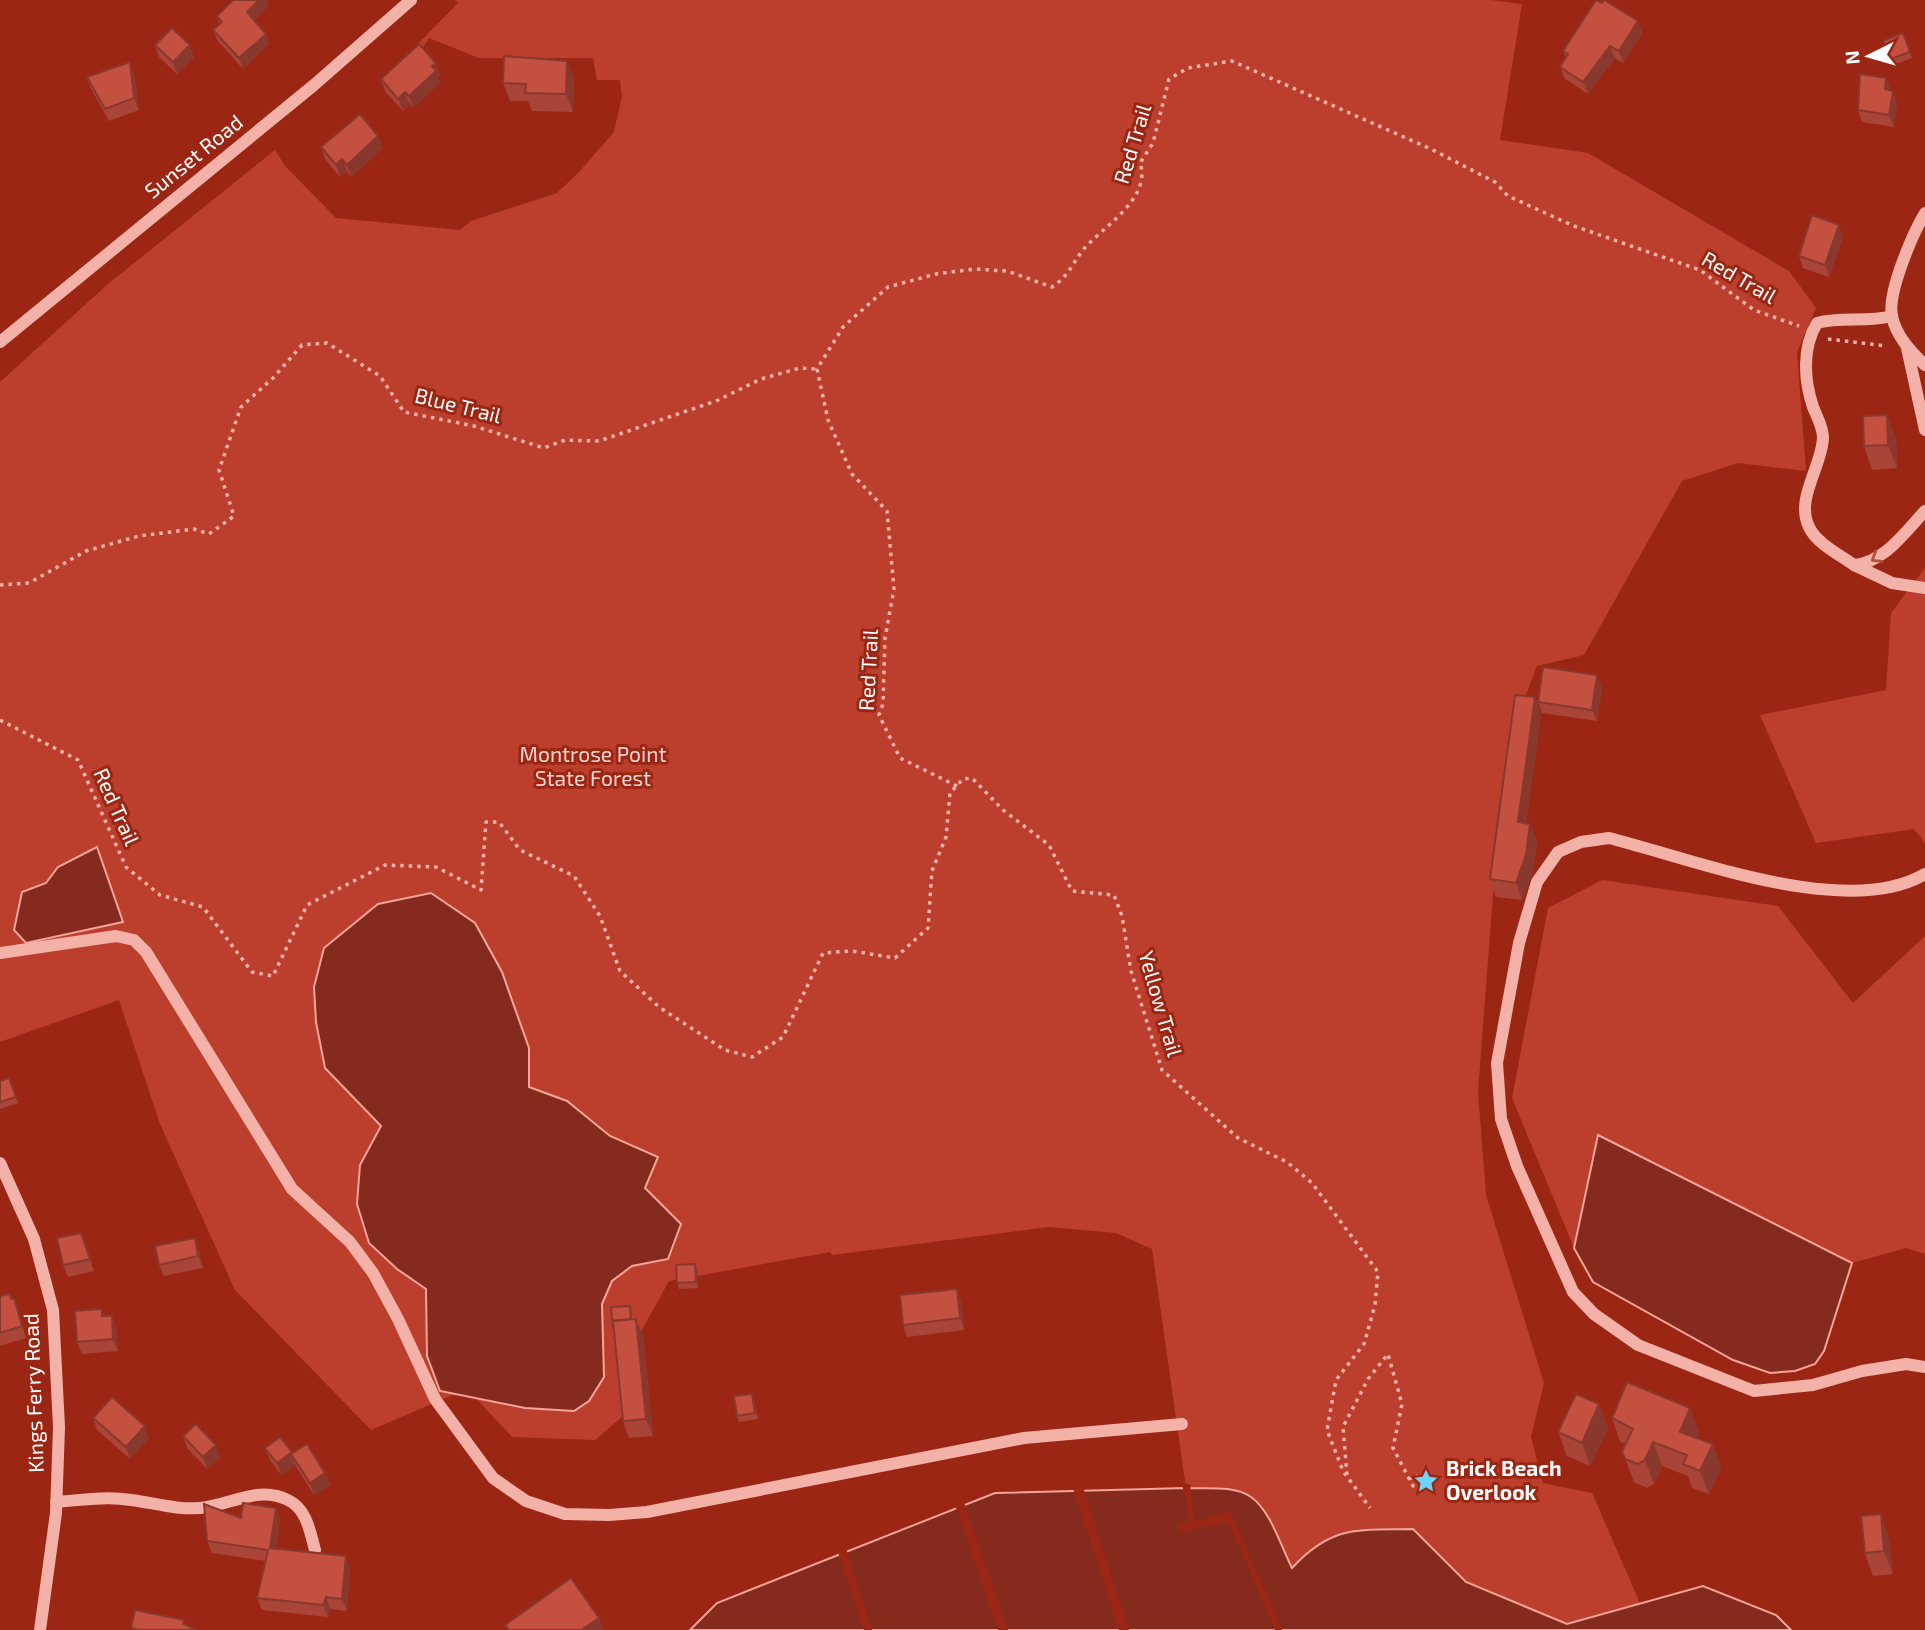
<svg xmlns="http://www.w3.org/2000/svg" width="1925" height="1630" viewBox="0 0 1925 1630" font-family="'Exo 2',sans-serif">
	<style>
		.green { fill: #bc3f2d }
		.water { fill: #852b1d; stroke: #f7a49a; stroke-width: 2 }
		.pier { fill: #9b2613 }
		.lines { fill: none; stroke-linecap: round; stroke-linejoin: round }
		.path { stroke: #f4b1a8; stroke-width: 3.5; stroke-dasharray: 3.5 5; stroke-linecap: butt }
		.minor { stroke: #f4b1a8; stroke-width: 12 }
		.wall { fill: #a94537 }
		.shaded-wall { fill: #89382d }
		.building { fill: #c45040; stroke: #89382d; stroke-width: 2 }
		.oneway { stroke: #b65040 }
		.labels { text-anchor: middle; stroke-width: 6; stroke-linejoin: round; paint-order: stroke }
		.street-label { font-size: 21px; fill: #fff; stroke: #9b2613 }
		.park-label { font-size: 21px; fill: #fdd5d0; stroke: #9b2613 }
		.poi-label { font-size: 21px; font-weight: bold; fill: #fff; stroke: #9b2613; text-anchor: start }
	</style>
	<rect width="100%" height="100%" fill="#9b2613"/>
	<g class="green">
		<path d="M455,0H1491L1522,4L1500,140L1588,153L1789,271L1816,308L1797,352L1806,471L1738,463L1682,481L1584,655L1537,666L1517,719L1493,895L1478,1092L1486,1195L1544,1383L1531,1437L1543,1483L1592,1493L1640,1603L1567,1624L1466,1582L1413,1529C1357,1530 1332,1524 1292,1569L1261,1509L1186,1488L1152,1249L1116,1233L1048,1227L832,1255L830,1252L669,1281L633,1346L635,1406L595,1440L512,1437L467,1389L371,1430L235,1290L160,1124L119,1000L0,1042V382L108,284L275,150L285,166L336,218L460,230L471,221L557,193L578,173L614,132L622,96L620,80H597L593,58H479L429,38L418,55L413,49L458,3Z"/>
		<path d="M1925,568V843L1914,829L1816,843L1760,715L1886,690L1891,613Z"/>
		<path d="M1602,880L1778,906L1853,1003L1925,936V1254L1906,1248L1852,1263L1598,1135L1574,1248L1512,1098L1548,908Z"/>
	</g>
	<g class="water">
		<path d="M97,847L123,922L26,943L14,930L22,892L46,883L58,867Z"/>
		<path d="M431,893L475,923L502,972L529,1048V1087L567,1101L610,1136L658,1157L645,1188L681,1224L668,1259L632,1266L612,1281L602,1304L604,1377L589,1401L574,1411L525,1408L440,1391L427,1356L426,1289L397,1269L369,1243L357,1204L360,1165L381,1126L325,1068L316,1022L314,987L324,948L378,904Z"/>
		<path d="M1598,1135L1852,1263L1824,1351L1815,1364L1795,1371L1770,1373L1733,1360L1593,1282L1574,1248Z"/>
		<path d="M1186,1488C1205,1489 1234,1485 1251,1497C1271,1511 1281,1547 1292,1568C1332,1525 1357,1530 1413,1529L1466,1582L1567,1624L1703,1586L1776,1615L1791,1630H690L717,1603L995,1493Z"/>
	</g>
	<g class="pier">
		<path d="M1182,1484H1190L1195,1521L1230,1511L1282,1630H1275L1228,1522L1180,1533L1178,1525L1190,1521Z"/>
		<path d="M1083,1487L1129,1630H1119L1073,1488Z"/>
		<path d="M964,1502L1008,1630H998L955,1505Z"/>
		<path d="M846,1548L872,1630H864L838,1552Z"/>
	</g>
	<g class="lines">
		<g class="path">
			<path d="M1828,339L1886,346"/>
			<path d="M0,585L29,583L86,551L139,536L194,529L209,534L234,516L219,470L241,407L273,378L302,345L327,343L380,376L404,412L474,426L544,448L565,440L599,441L716,401L761,379L800,368L817,369"/>
			<path d="M0,720L78,760L126,867L160,895L203,907L252,972L273,976L307,905L385,865L436,867L481,890L486,822H499L520,850L574,876L600,916L620,971L659,1007L725,1050L752,1057L783,1037L823,953L852,951L895,958L928,928L932,871L946,837L950,793L963,779L972,778L1003,810L1049,845L1072,891L1114,895L1122,916L1131,971L1162,1070L1238,1138L1287,1162L1312,1183L1378,1272L1375,1305L1364,1344L1336,1380L1327,1430L1343,1471L1370,1508"/>
			<path d="M957,786L900,758L879,715L883,704L885,638L894,589L887,511L852,474L828,420L817,369L843,327L888,287L936,274L975,269L1007,271L1052,287C1068,277 1072,264 1083,250C1102,227 1152,199 1140,163L1153,143L1169,79L1188,68L1232,61L1431,149L1495,182L1508,196L1574,226L1700,270L1754,310L1799,326"/>
			<path d="M1347,1475L1343,1427L1368,1379L1388,1354L1402,1404L1393,1448L1413,1486L1410,1478L1418,1476"/>
		</g>
		<g class="minor">
			<path d="M1925,213C1913,233 1887,293 1892,316C1896,336 1911,352 1925,365"/>
			<path d="M0,342L314,85L411,0"/>
			<path d="M1907,348L1925,430"/>
			<path d="M1925,511C1905,532 1885,562 1854,565L1892,583L1925,588"/>
			<path d="M1854,565C1840,555 1816,543 1809,527C1795,499 1822,466 1823,438C1823,427 1817,417 1813,407C1804,380 1802,348 1817,323C1842,316 1866,323 1892,316"/>
			<path d="M1925,874C1847,920 1693,859 1609,838L1581,842L1558,852L1537,882L1519,943L1497,1063L1501,1119L1517,1166L1573,1292L1594,1314L1638,1345L1754,1391L1813,1385L1862,1371L1906,1364L1925,1367"/>
			<path d="M0,953L116,936L134,940L146,952L292,1189L350,1242L373,1273L398,1319L435,1399L493,1478L526,1501L565,1514L609,1515L647,1512L1024,1438L1182,1424"/>
			<path d="M0,1163L34,1239L53,1310L59,1427L56,1513L40,1630"/>
			<path d="M56,1502C81,1500 106,1496 131,1500C155,1503 176,1510 200,1508C232,1505 258,1485 288,1500C307,1509 310,1532 315,1550"/>
		</g>
	</g>
	<g class="wall">
		<path d="M269,5L254,20L266,34L269,44L243,69L217,40L213,30L220,24L217,16Z"/>
		<path d="M1638,21L1642,33L1623,63L1615,58L1588,94L1565,79L1560,67L1566,58L1563,51Z"/>
		<path d="M1903,33L1912,58L1893,65L1883,41Z"/>
		<path d="M155,45L194,57L177,74L159,57Z"/>
		<path d="M567,61L574,79L573,112L532,111L528,101H510L503,83Z"/>
		<path d="M134,74L139,110L109,121L91,89L87,77Z"/>
		<path d="M440,75L438,77L440,83L413,108L410,104L403,111L385,91L381,79Z"/>
		<path d="M1891,90L1897,103L1894,127L1862,122L1858,110Z"/>
		<path d="M321,147L383,148L351,177L347,171L340,177L325,159Z"/>
		<path d="M1843,237L1829,277L1803,268L1799,256Z"/>
		<path d="M1887,415L1896,439L1897,468L1872,470L1864,446Z"/>
		<path d="M1602,687L1597,721L1542,713L1538,702Z"/>
		<path d="M1535,697L1541,715L1526,823L1530,824L1537,842L1533,873L1522,900L1496,897L1490,879Z"/>
		<path d="M9,1078L18,1103L0,1109V1081Z"/>
		<path d="M81,1233L94,1271L68,1277L63,1265Z"/>
		<path d="M199,1250L203,1268L164,1276L159,1265Z"/>
		<path d="M695,1264L697,1270L698,1288L679,1289L677,1283Z"/>
		<path d="M0,1296L14,1298L26,1338L0,1346Z"/>
		<path d="M961,1301L964,1330L907,1337L903,1325Z"/>
		<path d="M102,1309L104,1316H112L116,1328L118,1351L82,1354L77,1342Z"/>
		<path d="M632,1312V1319H636L643,1336L653,1436L629,1438L623,1421L614,1331L613,1327Z"/>
		<path d="M754,1400L758,1419L739,1422L737,1416Z"/>
		<path d="M1599,1404L1608,1428L1590,1466L1567,1456L1558,1432Z"/>
		<path d="M1690,1408L1699,1432L1696,1438L1721,1468L1709,1494L1692,1488L1688,1476L1662,1466L1654,1484L1647,1488L1634,1482L1622,1451L1626,1444L1620,1442L1612,1418Z"/>
		<path d="M93,1418L149,1438L130,1459L97,1430Z"/>
		<path d="M183,1436L220,1457L207,1469L187,1448Z"/>
		<path d="M265,1448L292,1453L325,1473L330,1485L314,1495L295,1465L281,1475L270,1460Z"/>
		<path d="M276,1508L280,1520L276,1548L350,1568L347,1611L330,1609L328,1617L262,1610L257,1598L266,1561L212,1553L207,1541L241,1518Z"/>
		<path d="M1889,1538L1893,1574L1873,1576L1865,1553Z"/>
	</g>
	<g class="shaded-wall">
		<path d="M259,0H267L269,5L251,23L247,12Z"/>
		<path d="M1638,21L1642,33L1623,63L1619,51Z"/>
		<path d="M266,34L269,44L243,69L239,58Z"/>
		<path d="M190,45L194,57L177,74L173,62Z"/>
		<path d="M1610,46L1615,58L1588,94L1583,82Z"/>
		<path d="M567,61L574,79L573,112L566,94Z"/>
		<path d="M130,62L134,74L139,110L134,98Z"/>
		<path d="M436,63L440,75L438,77L440,83L413,108L409,96Z"/>
		<path d="M1886,78L1891,90L1885,89Z"/>
		<path d="M1893,91L1897,103L1894,127L1889,115Z"/>
		<path d="M405,92L410,104L403,111L398,99Z"/>
		<path d="M378,136L383,148L351,177L347,165Z"/>
		<path d="M342,159L347,171L340,177L336,165Z"/>
		<path d="M1839,225L1843,237L1829,277L1825,265Z"/>
		<path d="M1887,415L1896,439L1897,468L1888,445Z"/>
		<path d="M1597,675L1602,687L1597,721L1592,710Z"/>
		<path d="M1535,697L1541,715L1524,840L1518,822Z"/>
		<path d="M1530,824L1537,842L1533,873L1522,900L1516,883Z"/>
		<path d="M195,1238L199,1250L203,1268L198,1256Z"/>
		<path d="M695,1264L697,1270L698,1288L696,1282Z"/>
		<path d="M957,1289L961,1301L964,1330L960,1318Z"/>
		<path d="M14,1298L19,1310L26,1338L22,1326Z"/>
		<path d="M112,1316L116,1328L118,1351L113,1339Z"/>
		<path d="M636,1319L643,1336L653,1436L646,1419Z"/>
		<path d="M1599,1404L1608,1428L1590,1466L1582,1443Z"/>
		<path d="M1690,1408L1699,1432L1689,1455L1680,1432Z"/>
		<path d="M145,1426L149,1438L130,1459L126,1447Z"/>
		<path d="M1653,1442L1662,1466L1654,1484L1645,1460Z"/>
		<path d="M1713,1444L1721,1468L1709,1494L1700,1471Z"/>
		<path d="M216,1445L220,1457L207,1469L203,1457Z"/>
		<path d="M292,1452L294,1458L291,1454L295,1465L281,1475L277,1463Z"/>
		<path d="M325,1473L330,1485L314,1495L310,1483Z"/>
		<path d="M276,1508L280,1520L274,1560L270,1548Z"/>
		<path d="M1881,1514L1889,1538L1893,1574L1884,1551Z"/>
		<path d="M346,1556L350,1568L347,1611L342,1599Z"/>
		<path d="M326,1597L330,1609L328,1617L323,1605Z"/>
		<path d="M599,1618L604,1630H581Z"/>
	</g>
	<g class="building">
		<path d="M233,0H259L247,12L266,34L239,58L213,30L222,22L217,16Z"/>
		<path d="M1596,0L1602,3L1604,0L1638,21L1619,51L1610,46L1583,82L1560,67L1568,54L1563,51Z"/>
		<path d="M172,28L190,45L173,62L155,45Z"/>
		<path d="M1903,33L1910,52L1891,59L1883,41Z"/>
		<path d="M419,44L436,63L432,66L436,71L409,96L405,92L398,99L381,79Z"/>
		<path d="M504,56L567,61L566,94L525,93L526,84L503,83Z"/>
		<path d="M130,62L134,98L105,109L87,77Z"/>
		<path d="M1860,74L1886,78L1885,89L1893,91L1889,115L1858,110Z"/>
		<path d="M360,114L378,136L347,165L342,159L336,165L321,147Z"/>
		<path d="M1812,215L1839,225L1825,265L1799,256Z"/>
		<path d="M1887,415L1888,445L1864,446L1863,416Z"/>
		<path d="M1543,667L1597,675L1592,710L1538,702Z"/>
		<path d="M1515,695L1535,697L1518,822L1530,824L1526,855L1516,883L1490,879Z"/>
		<path d="M9,1078L16,1097L0,1102V1081Z"/>
		<path d="M81,1233L90,1259L63,1265L57,1238Z"/>
		<path d="M195,1238L198,1256L159,1265L155,1246Z"/>
		<path d="M695,1264L696,1282L677,1283L676,1265Z"/>
		<path d="M957,1289L960,1318L903,1325L900,1295Z"/>
		<path d="M10,1294L11,1299L14,1298L22,1326L0,1333V1296Z"/>
		<path d="M630,1306L631,1319L613,1321L614,1327H613L611,1307Z"/>
		<path d="M102,1309V1316H112L113,1339L77,1342L75,1311Z"/>
		<path d="M636,1319L646,1419L623,1421L613,1321Z"/>
		<path d="M1627,1382L1690,1408L1680,1432L1713,1444L1700,1471L1683,1464L1687,1455L1653,1442L1645,1460L1638,1464L1625,1459L1622,1451L1633,1429L1612,1418Z"/>
		<path d="M752,1394L755,1413L737,1416L734,1396Z"/>
		<path d="M1576,1394L1599,1404L1582,1443L1558,1432Z"/>
		<path d="M112,1397L145,1426L126,1447L93,1418Z"/>
		<path d="M196,1424L216,1445L203,1457L183,1436Z"/>
		<path d="M280,1437L292,1452L277,1463L265,1448Z"/>
		<path d="M307,1444L325,1473L310,1483L291,1454Z"/>
		<path d="M243,1503L276,1508L270,1548L346,1556L342,1599L326,1597L323,1605L257,1598L268,1550L207,1541L204,1504L241,1518Z"/>
		<path d="M1881,1514L1884,1551L1865,1553L1861,1516Z"/>
		<path d="M571,1578L599,1618L581,1630H509L505,1625Z"/>
		<path d="M135,1610L184,1620L183,1624L197,1630H140L131,1628Z"/>
	</g>
	<defs><path id="oneway-chevron" d="M-2-3.5L2.5 0L-2 3.5" fill="none" stroke-width="1.6" stroke-linecap="round" stroke-linejoin="round" transform="scale(1.75)"/></defs>
	<use class="oneway" href="#oneway-chevron" transform="translate(1876 558) rotate(148)"/>
	<defs>
		<g id="sight-bare" transform="scale(1.89)"><path d="M0-6L1.8-2.2L6-1.7L2.9 1.2L3.7 5.4L0 3.3L-3.7 5.4L-2.9 1.2L-6-1.7L-1.8-2.2Z" fill="#6ad5ff" stroke="#9b2613" stroke-width="2.5" paint-order="stroke"/></g>
	</defs>
	<g fill-rule="evenodd">
		<use href="#sight-bare" x="1426" y="1481"/>
	</g>
	<g class="labels">
		<g class="street-label">
			<text transform="translate(1133 144) rotate(-73)" y="7">Red Trail</text>
			<text transform="translate(194 157) rotate(-39)" y="7">Sunset Road</text>
			<text transform="translate(1739 278) rotate(30)" y="7">Red Trail</text>
			<text transform="translate(458 406) rotate(14)" y="7">Blue Trail</text>
			<text transform="translate(869 670) rotate(-87)" y="7">Red Trail</text>
			<text transform="translate(116 807) rotate(66)" y="7">Red Trail</text>
			<text transform="translate(1160 1004) rotate(74)" y="7">Yellow Trail</text>
			<text transform="translate(34 1393) rotate(-92)" y="7">Kings Ferry Road</text>
		</g>
		<g class="park-label">
			<text x="593" y="762">Montrose Point<tspan x="593" dy="24">State Forest</tspan></text>
		</g>
		<g class="poi-label">
			<text x="1446" y="1476">Brick Beach<tspan x="1446" dy="24">Overlook</tspan></text>
		</g>
	</g>
	<g transform="translate(1869 56) rotate(265)" stroke="#9b2613" stroke-width="5" paint-order="stroke">
	<path d="M0-5L12 26L0 18L-12 26Z" fill="#ffffff"/>
	<text y="-10" font-size="19" font-weight="bold" text-anchor="middle" fill="#ffffff">N</text>
	</g>
</svg>
